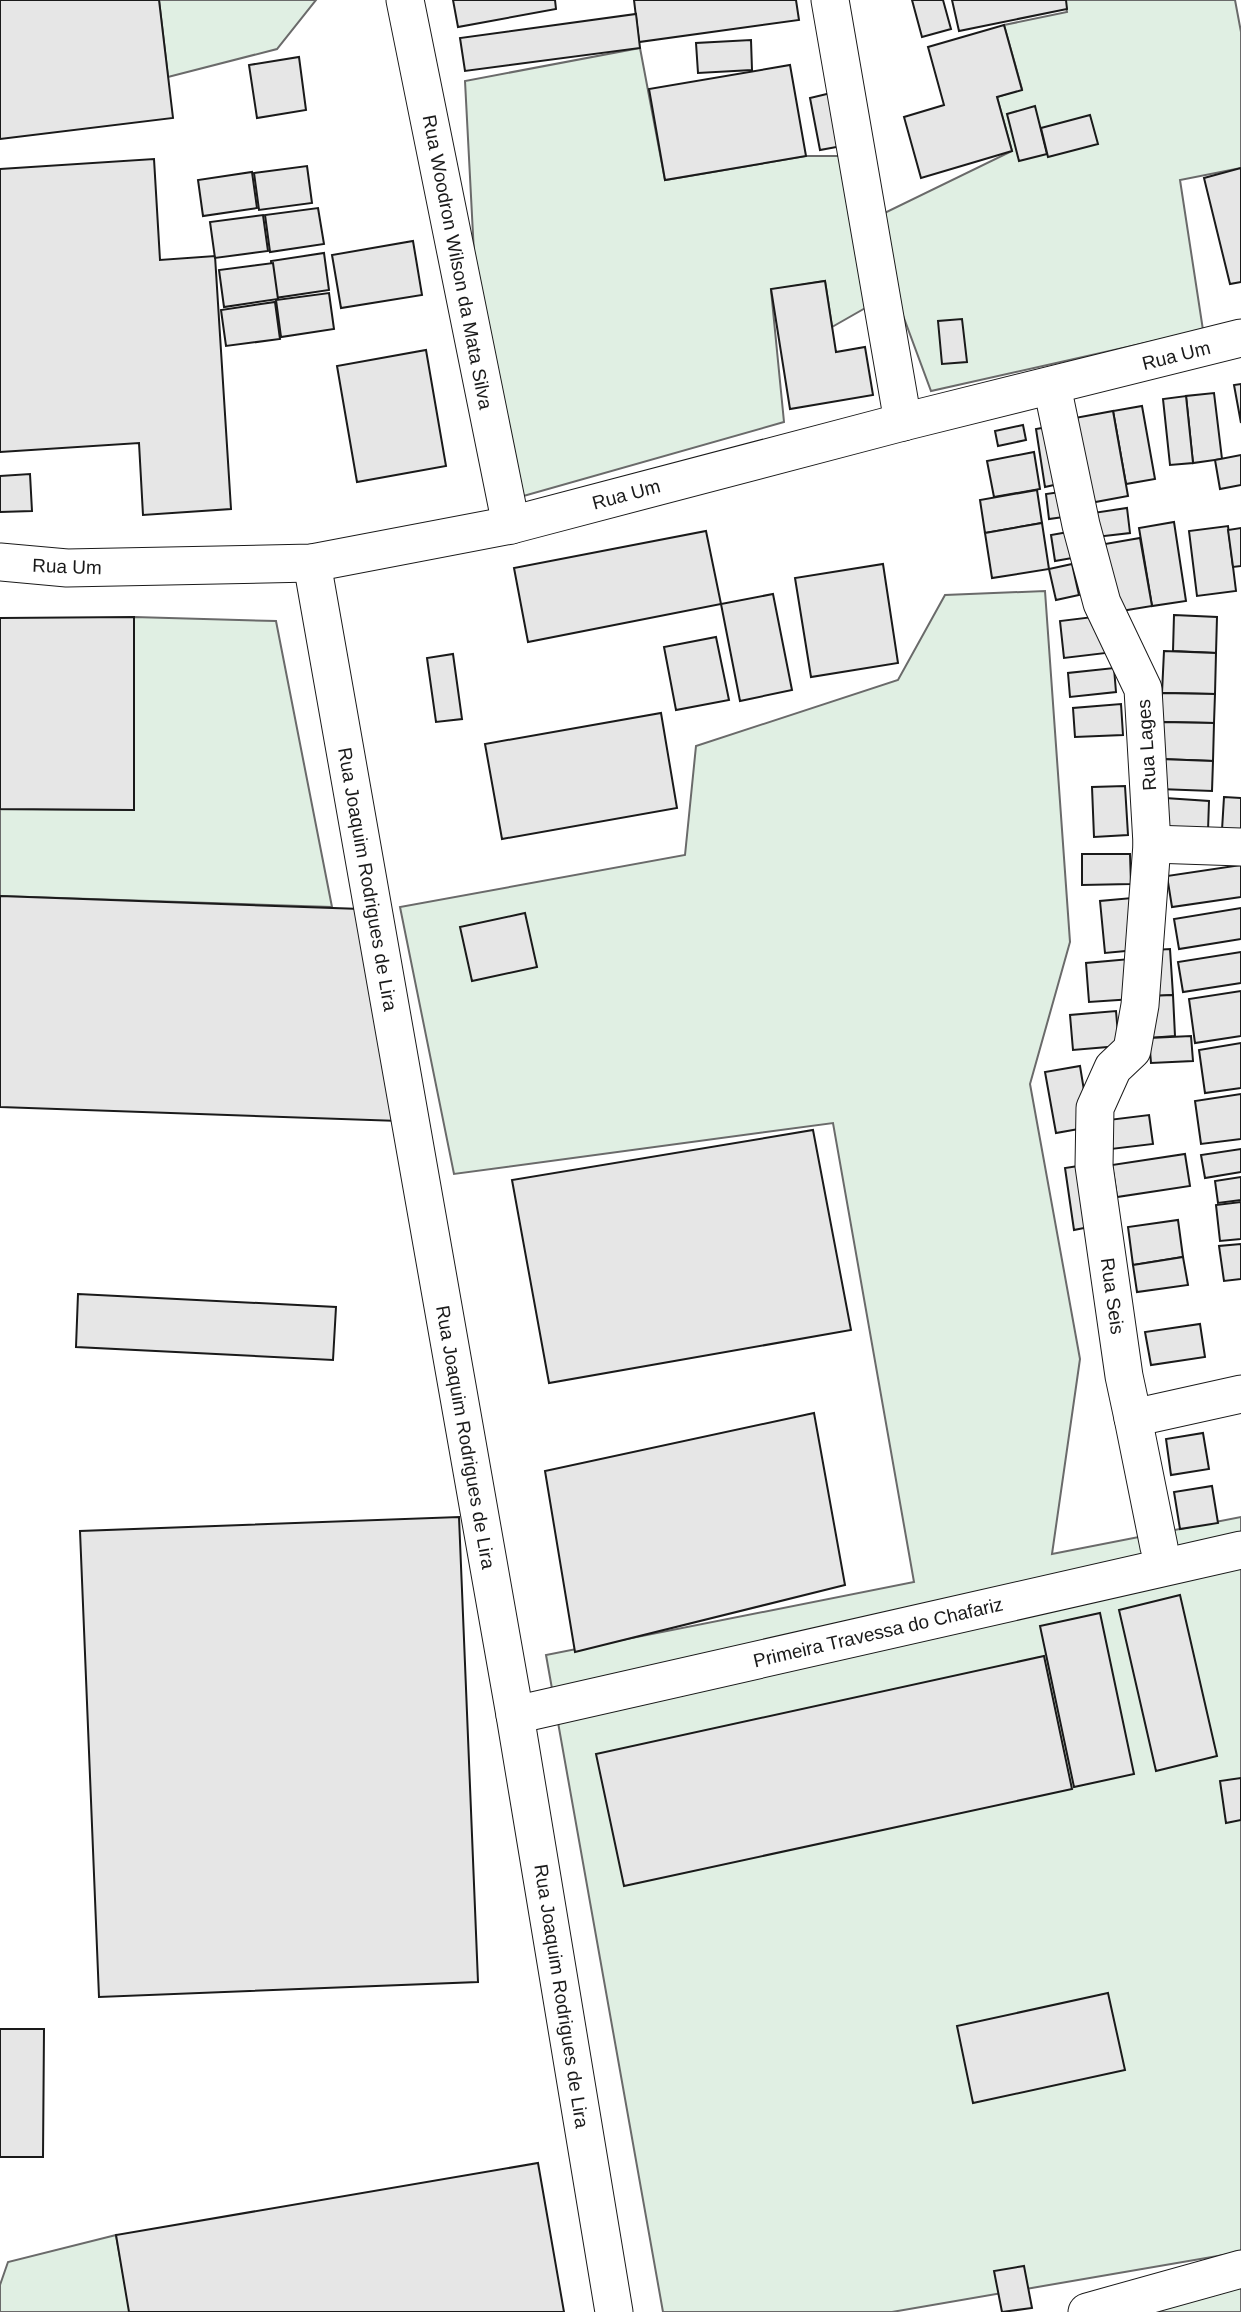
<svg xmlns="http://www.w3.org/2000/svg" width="1241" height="2312" viewBox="0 0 1241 2312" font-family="Arial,sans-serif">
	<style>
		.green { fill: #e0efe3; stroke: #6a6a6a; stroke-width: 2 }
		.building { fill: #e6e6e6; stroke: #1a1a1a; stroke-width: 2 }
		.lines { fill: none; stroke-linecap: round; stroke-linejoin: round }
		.street-casing { stroke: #1a1a1a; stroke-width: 39 }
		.street { stroke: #fff; stroke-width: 37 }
		.labels { text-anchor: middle; stroke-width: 5; stroke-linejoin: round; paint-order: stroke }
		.street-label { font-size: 19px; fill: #1a1a1a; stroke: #fff }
	</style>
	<rect width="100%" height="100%" fill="#fff"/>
	<g class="green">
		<path d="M159,0H316L277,49L168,77Z"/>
		<path d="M1065,0H1235L1241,32V168L1180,180L1203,330L931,391L868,221L1012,151L997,97L1022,89L1004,25L1067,12Z"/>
		<path d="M640,48L665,180L806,156H839L867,307L832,327L825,281L771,290L784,422L520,497L476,292L465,81Z"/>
		<path d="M1045,591L1070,942L1030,1084L1080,1359L1052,1554L1241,1517V2252L892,2312H663L546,1655L914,1582L833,1123L454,1174L400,907L685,855L696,746L898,680L945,595Z"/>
		<path d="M134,617L276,621L332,907L0,896V809L133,810Z"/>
		<path d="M116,2235L130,2312H0V2285L8,2262Z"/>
		<path d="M1241,2279V2312H1132Z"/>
	</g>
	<g class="building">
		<path d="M0,0H159L173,118L0,139Z"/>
		<path d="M453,0H555L556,9L458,27Z"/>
		<path d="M634,0H796L799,20L639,42Z"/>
		<path d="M912,0H943L951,29L922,37Z"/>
		<path d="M952,0H1066L1067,9L959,31Z"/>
		<path d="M636,14L640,48L465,71L460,38Z"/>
		<path d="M1004,25L1022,90L997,97L1012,151L921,178L904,117L944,105L928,47Z"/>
		<path d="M751,40L752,70L698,73L696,43Z"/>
		<path d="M299,57L306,110L257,118L249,65Z"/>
		<path d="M790,65L806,156L665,180L649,89Z"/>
		<path d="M831,93L842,146L820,150L810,98Z"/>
		<path d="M1035,106L1047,154L1019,161L1007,114Z"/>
		<path d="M1090,115L1098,144L1048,157L1041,128Z"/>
		<path d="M154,159L160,260L215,256L231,509L143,515L139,443L0,452V169Z"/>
		<path d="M307,166L312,203L259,210L254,173Z"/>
		<path d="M1241,168V282L1230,284L1204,178Z"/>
		<path d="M252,172L257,208L203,216L198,180Z"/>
		<path d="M318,208L324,244L270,252L265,215Z"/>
		<path d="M263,215L268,251L215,258L210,222Z"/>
		<path d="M413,241L422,295L341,308L332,255Z"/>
		<path d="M324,253L329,290L275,298L271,261Z"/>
		<path d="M273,263L278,299L224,307L219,270Z"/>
		<path d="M825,281L836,352L865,347L873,395L790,409L771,289Z"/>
		<path d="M329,293L334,329L281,337L276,300Z"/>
		<path d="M275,302L280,339L226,346L221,310Z"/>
		<path d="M962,319L967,362L942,364L938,321Z"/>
		<path d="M426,350L446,466L357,482L337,366Z"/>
		<path d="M1241,384V423L1234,385Z"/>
		<path d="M1214,393L1222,459L1193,463L1186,396Z"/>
		<path d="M1186,396L1193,463L1170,465L1163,399Z"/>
		<path d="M1142,406L1155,479L1126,484L1113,411Z"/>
		<path d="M1113,411L1128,496L1090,503L1075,418Z"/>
		<path d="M1023,425L1026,440L998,446L995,431Z"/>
		<path d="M1053,426L1063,483L1045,487L1036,429Z"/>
		<path d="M1034,452L1040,489L994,497L987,461Z"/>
		<path d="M1241,455V485L1220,489L1215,460Z"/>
		<path d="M30,474L32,511L0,512V476Z"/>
		<path d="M1037,490L1042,523L985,533L980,500Z"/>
		<path d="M1068,491L1071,516L1049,519L1046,494Z"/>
		<path d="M1127,508L1130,533L1096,537L1093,513Z"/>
		<path d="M1174,522L1186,601L1152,606L1139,528Z"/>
		<path d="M1042,523L1049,569L992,578L985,533Z"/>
		<path d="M1228,526L1236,591L1197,596L1189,531Z"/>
		<path d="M1241,528V566L1233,567L1228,530Z"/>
		<path d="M706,531L721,604L528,642L514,568Z"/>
		<path d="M1074,531L1078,557L1055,561L1051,535Z"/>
		<path d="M1140,538L1152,606L1115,612L1105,544Z"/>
		<path d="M883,564L898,663L811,677L795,578Z"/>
		<path d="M1072,564L1079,595L1056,600L1049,569Z"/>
		<path d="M773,594L792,690L740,701L721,604Z"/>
		<path d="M1174,615L1217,617L1216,653L1173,651Z"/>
		<path d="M1101,616L1106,653L1064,658L1060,621Z"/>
		<path d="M134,617V810L0,809V618Z"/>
		<path d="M716,637L729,700L676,710L664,647Z"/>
		<path d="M1164,651L1216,653L1215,694L1162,693Z"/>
		<path d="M453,654L462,719L436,722L427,658Z"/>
		<path d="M1114,668L1116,692L1070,697L1068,673Z"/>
		<path d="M1162,693L1215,694L1214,723L1162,722Z"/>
		<path d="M1121,704L1123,735L1075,737L1073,708Z"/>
		<path d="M661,713L677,808L502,839L485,744Z"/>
		<path d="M1162,722L1214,723L1213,761L1160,759Z"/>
		<path d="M1160,759L1213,761L1212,791L1159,789Z"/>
		<path d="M1125,786L1128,835L1094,837L1092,787Z"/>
		<path d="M1224,797L1241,798V831L1222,830Z"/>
		<path d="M1165,798L1209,801L1208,831L1163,828Z"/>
		<path d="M1082,854H1130L1131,884L1082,885Z"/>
		<path d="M1241,865V897L1172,907L1167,876Z"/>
		<path d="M0,896L361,909L399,1121L0,1107Z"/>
		<path d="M1132,898L1136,950L1105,953L1100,901Z"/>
		<path d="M1241,908V939L1179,949L1174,919Z"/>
		<path d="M525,913L537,967L472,981L460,927Z"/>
		<path d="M1170,949L1173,995L1157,996L1154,950Z"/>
		<path d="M1241,952V983L1183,992L1178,962Z"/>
		<path d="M1130,959L1133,999L1089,1002L1086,963Z"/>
		<path d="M1241,991V1036L1195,1043L1189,999Z"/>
		<path d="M1173,995L1175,1036L1149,1038L1147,996Z"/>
		<path d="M1116,1011L1119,1046L1073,1050L1070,1015Z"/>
		<path d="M1191,1036L1193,1061L1151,1063L1149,1038Z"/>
		<path d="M1241,1043V1088L1205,1093L1199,1050Z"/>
		<path d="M1080,1066L1090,1127L1056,1133L1045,1072Z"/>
		<path d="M1241,1094V1139L1201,1144L1195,1101Z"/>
		<path d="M1149,1115L1153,1144L1103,1150L1100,1121Z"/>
		<path d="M813,1130L851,1330L549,1383L512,1180Z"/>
		<path d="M1241,1149V1172L1205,1178L1201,1155Z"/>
		<path d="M1185,1154L1190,1186L1117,1197L1112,1165Z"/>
		<path d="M1085,1165L1094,1226L1074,1230L1065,1168Z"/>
		<path d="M1241,1177V1200L1218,1203L1215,1181Z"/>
		<path d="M1241,1202V1239L1220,1241L1216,1205Z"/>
		<path d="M1178,1220L1183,1257L1133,1265L1128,1227Z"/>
		<path d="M1241,1244V1279L1224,1281L1219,1246Z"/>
		<path d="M1183,1257L1188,1285L1137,1292L1133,1265Z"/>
		<path d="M78,1294L336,1307L333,1360L76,1347Z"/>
		<path d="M1200,1324L1205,1357L1151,1365L1145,1332Z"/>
		<path d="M814,1413L845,1585L575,1652L545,1471Z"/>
		<path d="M1203,1433L1209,1469L1171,1475L1166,1439Z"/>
		<path d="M1212,1486L1218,1523L1180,1529L1174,1492Z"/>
		<path d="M459,1517L478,1982L99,1997L80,1531Z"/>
		<path d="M1180,1595L1217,1756L1156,1771L1119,1610Z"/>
		<path d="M1100,1613L1134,1774L1074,1787L1040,1626Z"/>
		<path d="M1044,1656L1072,1789L624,1886L596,1754Z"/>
		<path d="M1241,1778V1820L1226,1823L1220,1781Z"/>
		<path d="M1108,1993L1125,2070L973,2103L957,2026Z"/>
		<path d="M0,2029H44L43,2157H0Z"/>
		<path d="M538,2163L564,2312H129L116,2235Z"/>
		<path d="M1024,2266L1032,2308L1002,2312L994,2271Z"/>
	</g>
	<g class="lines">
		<g class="street-casing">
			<g id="street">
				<path d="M405,0L511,525"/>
				<path d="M830,0L903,422"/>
				<path d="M1052,386L1081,525L1102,603L1143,689L1152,844L1140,1005L1132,1050L1113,1068L1095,1108L1094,1166L1124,1376L1133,1418L1241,1394"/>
				<path d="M0,562L67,568L312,563L511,525L903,422L1241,338"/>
				<path d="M312,563L515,1715L614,2312"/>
				<path d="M1152,844L1241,847"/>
				<path d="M1133,1418L1159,1547"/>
				<path d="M515,1715L1241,1550"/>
				<path d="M1087,2312L1241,2269"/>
			</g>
		</g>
		<use href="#street" class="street"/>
	</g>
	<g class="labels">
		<g class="street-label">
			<text transform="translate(458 262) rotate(79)" y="7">Rua Woodron Wilson da Mata Silva</text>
			<text transform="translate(1176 355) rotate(-14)" y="7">Rua Um</text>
			<text transform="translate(626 494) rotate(-15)" y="7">Rua Um</text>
			<text transform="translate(67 566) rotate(2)" y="7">Rua Um</text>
			<text transform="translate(1146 745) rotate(-94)" y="7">Rua Lages</text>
			<text transform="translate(368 879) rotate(80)" y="7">Rua Joaquim Rodrigues de Lira</text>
			<text transform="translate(1113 1296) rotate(82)" y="7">Rua Seis</text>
			<text transform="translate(466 1437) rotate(80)" y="7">Rua Joaquim Rodrigues de Lira</text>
			<text transform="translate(878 1632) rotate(-13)" y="7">Primeira Travessa do Chafariz</text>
			<text transform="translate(562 1996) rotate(81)" y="7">Rua Joaquim Rodrigues de Lira</text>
		</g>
	</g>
</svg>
